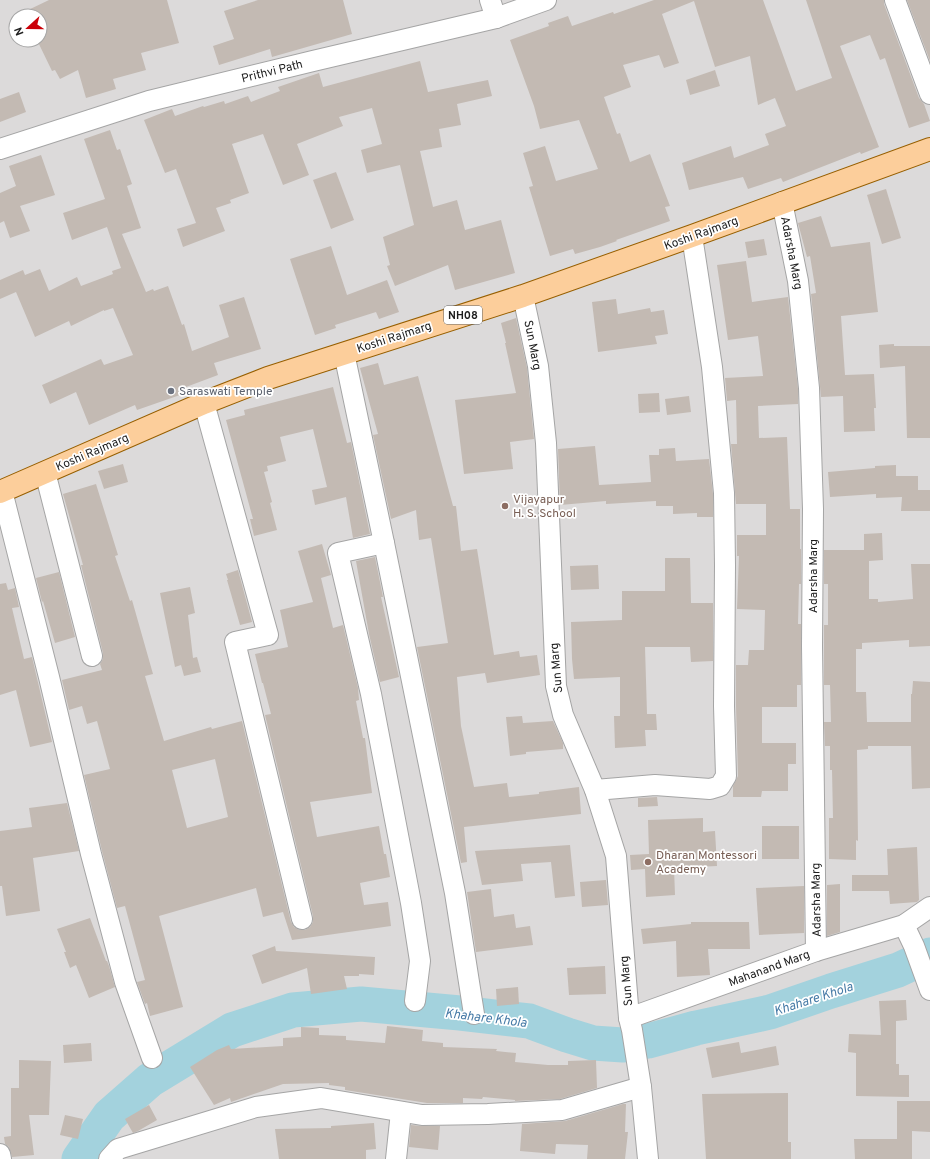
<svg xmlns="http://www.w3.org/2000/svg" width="930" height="1159" viewBox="0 0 930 1159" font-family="Overpass,sans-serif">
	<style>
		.residential { fill: #dcdada; fill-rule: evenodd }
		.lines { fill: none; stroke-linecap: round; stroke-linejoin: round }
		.river { stroke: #a3d2dd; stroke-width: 35 }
		.building { fill: #c3bab3; fill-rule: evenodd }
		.minor-casing { stroke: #a5a5a5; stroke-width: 22 }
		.primary-casing { stroke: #975f00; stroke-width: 24 }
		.minor { stroke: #fff; stroke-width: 20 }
		.primary { stroke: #fcce9b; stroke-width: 22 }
		.worship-dot { fill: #6b7280; stroke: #fff; stroke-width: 1.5 }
		.education-dot { fill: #8d6e63; stroke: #fff; stroke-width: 1.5 }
		.labels { text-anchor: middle; stroke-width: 3.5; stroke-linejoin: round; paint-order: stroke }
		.shield { fill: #fff; stroke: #626262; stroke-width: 1 }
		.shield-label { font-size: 11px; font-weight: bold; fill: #1e1e1e }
		.street-label { font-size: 12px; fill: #1e1e1e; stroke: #fff }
		.worship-label { font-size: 12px; fill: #5b616d; stroke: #fff; text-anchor: start }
		.education-label { font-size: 12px; fill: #785e54; stroke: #fff; text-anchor: start }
		.water-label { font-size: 13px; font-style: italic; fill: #467aa6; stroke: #fff }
	</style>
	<rect width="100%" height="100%" fill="#efeae3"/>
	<path class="residential" d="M0,0H930V1159H0ZM16,16H40V40H16Z"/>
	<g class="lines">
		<path class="river" d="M79,1159L109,1116L150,1080L232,1030L293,1010L361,1004L460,1013L529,1021L567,1035L593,1043L623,1045L648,1041L696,1028L770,1012L831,991L898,970L930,955"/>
	</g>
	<g class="building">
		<path d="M49,0H167L179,43L141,53L146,70L113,79L116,89L86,98L78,70L60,79L55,70L52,71L37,40H40V16H25L24,12Z"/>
		<path d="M258,0H343L352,34L272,57L270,49L219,65L213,46L234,39L224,11Z"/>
		<path d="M654,0H763L796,91L832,78L806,0H884V4L919,98L924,104L930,121L909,128L885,58L880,60L870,35L840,46L879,147L861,154L860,152L783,182L781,178L748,189L743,177L689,190L682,163L731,146L734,158L769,145L765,134L786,126L775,98L758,105L750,56L715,67L694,1L662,14L679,63L664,68L659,55L623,65L631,87L604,97L617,134L620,133L630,162L650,154L670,206L665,207L670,221L616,240L617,241L600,247L575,254L573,249L550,256L529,187L533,186L523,153L545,146L556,181L598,169L579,120L540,129L534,106L510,40L549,26L548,23L568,16L572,26L613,12L614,14Z"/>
		<path d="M907,0H930V61Z"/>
		<path d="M420,61L428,92L488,80L492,96L457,104L461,125L439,129L442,147L420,151L433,207L457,200L465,230L501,220L515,273L455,290L448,265L395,286L387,266L390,265L383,237L414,225L400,165L367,173L361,150L382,144L372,108L339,117L343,126L297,144L309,175L283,185L263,134L232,144L249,193L230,200L231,203L216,208L225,231L183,247L177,229L196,223L176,169L165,173L144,120L172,109L175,116L203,106L204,107L224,101L225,104L248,96L251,102L280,91L278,87L319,73L323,87Z"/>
		<path d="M715,70L720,86L690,95L686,80Z"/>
		<path d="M19,92L26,112L0,122V99Z"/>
		<path d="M110,130L117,150L120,149L132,184L127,186L141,228L122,234L146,292L153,289L154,291L168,286L182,325L184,324L192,351L229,337L219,305L244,297L261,349L214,363L218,375L178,390L180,395L137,410L135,405L89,425L76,392L50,404L42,385L101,359L104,365L133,355L113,308L104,311V310L71,326L69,321L35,337L16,292L0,299V280L23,270L25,275L40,269L49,291L77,277L81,286L113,274L112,271L121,268L107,227L72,240L63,213L105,199L84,139Z"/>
		<path d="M41,155L55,195L20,206L30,231L10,238L4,221L0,223V193L16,186L9,166Z"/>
		<path d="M336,172L354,220L331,229L313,180Z"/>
		<path d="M886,189L901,238L882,244L867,195Z"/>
		<path d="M821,216L831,247L870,242L878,312L841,316L845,375L874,374L876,408H874L875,431L844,432L843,396L821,397L811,294L816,293L810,256L807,257L798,223Z"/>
		<path d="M764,239L767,255L748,258L745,242Z"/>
		<path d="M331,246L347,295L387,280L399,312L379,319L376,312L335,325L336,328L315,335L290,259Z"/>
		<path d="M746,261L752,302L788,297L798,389V404L758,406L759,438L787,437L790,509H800V549H801V584H799L798,624H801V685H797V707H762V743H796V764H788V791H762L761,797H733V786L738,776L736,706V665H748L749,650H764L765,610L737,609L739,556H737V535H766V504H736L731,444H737L736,400L727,401L725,378L763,376L758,336L728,340L717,265Z"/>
		<path d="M616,299L618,314L650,308L651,312L664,310L668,334L655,336L657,344L598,352L592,302Z"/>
		<path d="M516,318L527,368L534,439L510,442L513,469L464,474L455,400L516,393L505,343H506L501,323Z"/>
		<path d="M894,344V346H930V438H907L905,366L880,368L879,345Z"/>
		<path d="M378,363L384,385L418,376L453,506H456L461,551L477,549L494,655L519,651L520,657L537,655L540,675L487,683L485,673L457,677L461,726L474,787L507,783L509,797L539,794V792L579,787L581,814L464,827L467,862L461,863L417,647L448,643L431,538L419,540L416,510L391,519L373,435L378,434L360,368Z"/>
		<path d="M333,387L347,443L351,442L370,534L353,538L346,497L315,505L312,490L327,487L313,429L280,437L286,461L267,466L268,471L264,472L272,502L270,503L277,530L254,536L250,519H253L226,420L245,415L244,410Z"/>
		<path d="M659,393L660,412L639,413L638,394Z"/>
		<path d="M689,396L691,412L667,415L665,399Z"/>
		<path d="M595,446L599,485L651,482L649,455H659V449L675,448L676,461L709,459L713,494V517H697V513L673,514V506H656V501L606,504V501L560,505L558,449Z"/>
		<path d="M123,464L128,482L104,489L98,471Z"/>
		<path d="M896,465V476H918V490H930V511H901L902,497L876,498V494L830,497L828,472L875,468V466Z"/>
		<path d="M96,484L118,555L115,556L130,601L132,600L153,674L145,676L164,741L211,727L212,729L242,721L291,922L294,927L299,930H305L310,927L313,922V916L265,715L271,714L263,683H262L255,654L288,647L280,610L313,602L298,551L322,544L331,575L321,578L333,628L343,625L358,688L359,700L356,701L363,738H365L372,793L310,802L317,837L379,826L384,854H386L390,877L360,883L364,905L388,902L391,926L292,940L283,912L263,917L256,888L159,916L183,1007L150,1016L147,1003L145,1004L137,982L145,980L125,906L117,908L102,851L84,775L110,769L97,721L87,724L82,706L69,710L62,680L102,670L100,664L103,659V653L81,565H83L63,494ZM215,759L228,817L187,828L172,770Z"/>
		<path d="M882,533L883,560L869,561V599H878V602L913,599L911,564H930V646L909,647V640L862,643V649H856V692H866L867,722H911V694H912L913,681L930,682V788L912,789L911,746H868V749L857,750L858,841L856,840V860L829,859V818H833L832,770H830V746H825L824,722H831L830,685H824V625H828V584H824V550H864V534Z"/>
		<path d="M375,557L383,597H381L399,677L380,682L369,634L356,561Z"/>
		<path d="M665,558H690L691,603H713V661L691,662L690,647H645L647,714H656L657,730H645L646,746L615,748L614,716H620V677L574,679L572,659L571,622L622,620V591H665Z"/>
		<path d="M598,565L599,589L571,590L570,566Z"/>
		<path d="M238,570L252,622L240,625L227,580H228L226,574Z"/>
		<path d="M59,572L75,637L55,643L43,601L42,602L36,578Z"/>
		<path d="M6,583L8,590L15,588L19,607L12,608L24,659L32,657L52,742L30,747L16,690L0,695V584Z"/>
		<path d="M190,587L195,613L188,615L193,658L197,657L201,672L184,676L181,665L175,667L160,593Z"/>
		<path d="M522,716L523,723L553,721L563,743V749L526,752V754L510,756L506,717Z"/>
		<path d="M657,797L658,806L638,807V798Z"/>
		<path d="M67,803L79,851L33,858L40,911L6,916L2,886H0V831L32,827L29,808Z"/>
		<path d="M703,818V832L715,831L717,866L674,868L675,895L646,897L645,869L631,870L630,855L649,854L648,820Z"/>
		<rect x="762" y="826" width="37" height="33"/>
		<path d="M570,845L575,896L555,898L551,862L521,864L523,881L482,885L475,851Z"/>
		<path d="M917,847L919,900L917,902L890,904L889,891H852V875H888L887,849Z"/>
		<path d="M606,880L608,905L582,907L580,882Z"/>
		<path d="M840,884V932L827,936V885Z"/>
		<path d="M804,886V933L759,935L756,888Z"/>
		<path d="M491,889L494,917L514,914L516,928L530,926L533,945L476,952L467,892Z"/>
		<path d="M90,918L106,961H107L109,966L115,987L89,998L76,965L70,968L64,952H66L57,929Z"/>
		<path d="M691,922H749L750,949H708L710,975L677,977L676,941L643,944L641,929L691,924Z"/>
		<path d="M275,946L276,951L375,957L374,975L359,974V976H344L347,989L311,994L307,968L262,984L252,955Z"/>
		<path d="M605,966L606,994L569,995L567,968Z"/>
		<path d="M518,987L519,1004L497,1006L496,989Z"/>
		<path d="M906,1000L907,1020L896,1021V1064H899V1075H909V1097L856,1096V1053L848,1052L849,1034L881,1035L879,1001Z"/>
		<path d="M387,1026L423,1030L422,1041L443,1043V1047L497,1049L496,1051L516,1053L515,1062L548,1065H568V1061L596,1060L597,1088L560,1099L515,1101V1100L483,1097L482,1099L463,1098V1103H427L345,1090V1087L329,1085V1083L283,1084L231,1102L230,1098L214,1105L190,1067L217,1050L229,1045L231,1049L283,1046V1038L301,1037V1027L319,1028V1035L346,1036V1040L385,1043Z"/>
		<path d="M739,1042L741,1053L776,1046L779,1065L712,1078L706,1048Z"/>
		<path d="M91,1043L92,1061L64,1063L63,1045Z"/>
		<path d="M19,1060L51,1061L49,1115H29L34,1155L12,1157L9,1147L5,1144L4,1137L11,1136V1088H19Z"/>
		<path d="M788,1093V1142H791V1159H706L702,1094Z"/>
		<path d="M897,1101H930V1132L912,1131V1159H855L854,1139H897Z"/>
		<path d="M623,1104H626L625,1132H628L625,1159H587L588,1145L556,1144L555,1154L520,1151L522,1124L565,1121Z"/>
		<path d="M149,1105L157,1120L138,1131L133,1133L125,1119Z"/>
		<path d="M65,1115L83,1119L78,1139L60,1135Z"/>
		<path d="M374,1123L376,1149L366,1150V1159H279L275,1129L331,1128V1126Z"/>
		<path d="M411,1125L422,1126H440L438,1150L409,1147Z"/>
	</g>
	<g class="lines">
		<g class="minor-casing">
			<g id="minor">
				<path d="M490,0L496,18"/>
				<path d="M895,0L930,94"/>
				<path d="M0,149L149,101L313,61L496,18L546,0"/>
				<path d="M782,202L798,281L809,388L813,509L812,646L816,951"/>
				<path d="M523,296L538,366L546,443L556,686L563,715L595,790L616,856L629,1018L632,1030L641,1087L648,1159"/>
				<path d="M344,353L384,543L455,893L474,1014"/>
				<path d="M204,403L268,635L235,642L302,919"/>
				<path d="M45,472L92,656"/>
				<path d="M2,491L49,677L91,854L125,982L152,1058"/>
				<path d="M384,543L338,553L371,694L411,903L420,961L415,1001"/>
				<path d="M595,790L655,785L710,789L720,786L726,776L724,706L725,565L724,493L712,367L692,236"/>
				<path d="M904,925L914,946L930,990"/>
				<path d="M629,1018L816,951L904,925L930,907"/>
				<path d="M0,1154L1,1159"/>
				<path d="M109,1159L118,1149L256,1107L321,1098L422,1115L488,1114L562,1110L641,1087"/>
				<path d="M396,1159L401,1112"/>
			</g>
		</g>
		<g class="primary-casing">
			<path id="primary" d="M0,492L204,403L268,378L523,296L692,236L930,149"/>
		</g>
		<use href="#minor" class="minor"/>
		<use href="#primary" class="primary"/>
	</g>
	<circle class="worship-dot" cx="171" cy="391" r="4"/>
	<g class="education-dot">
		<circle cx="505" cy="506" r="4"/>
		<circle cx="648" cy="862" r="4"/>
	</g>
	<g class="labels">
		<rect class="shield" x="444" y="306" width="38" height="18" rx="3"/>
		<g class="shield-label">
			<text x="463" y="319">NH08</text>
		</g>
		<g class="street-label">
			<text transform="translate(272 71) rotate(-14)" y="4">Prithvi Path</text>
			<text transform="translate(701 233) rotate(-20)" y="4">Koshi Rajmarg</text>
			<text transform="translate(792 253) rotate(79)" y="4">Adarsha Marg</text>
			<text transform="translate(394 337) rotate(-18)" y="4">Koshi Rajmarg</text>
			<text transform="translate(533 345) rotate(79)" y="4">Sun Marg</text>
			<text transform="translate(92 452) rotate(-23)" y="4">Koshi Rajmarg</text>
			<text transform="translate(813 576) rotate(-90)" y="4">Adarsha Marg</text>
			<text transform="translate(556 668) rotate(-95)" y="4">Sun Marg</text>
			<text transform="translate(816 900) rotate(-91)" y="4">Adarsha Marg</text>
			<text transform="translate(769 968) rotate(-20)" y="4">Mahanand Marg</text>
			<text transform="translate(626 981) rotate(-95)" y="4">Sun Marg</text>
		</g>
		<g class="worship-label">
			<text x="179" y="395">Saraswati Temple</text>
		</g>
		<g class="education-label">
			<text x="513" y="503">Vijayapur<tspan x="513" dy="14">H. S. School</tspan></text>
			<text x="656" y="859">Dharan Montessori<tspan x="656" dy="14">Academy</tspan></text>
		</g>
		<g class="water-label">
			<text transform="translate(813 998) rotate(-18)" y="5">Khahare Khola</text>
			<text transform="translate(486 1017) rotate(7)" y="5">Khahare Khola</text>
		</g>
	</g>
	<g transform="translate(28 28) rotate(249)"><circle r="19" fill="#ffffff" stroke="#a5a5a5"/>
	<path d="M0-3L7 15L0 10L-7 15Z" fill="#cb0008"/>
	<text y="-6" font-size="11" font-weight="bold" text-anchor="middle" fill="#1e1e1e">N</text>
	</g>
</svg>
